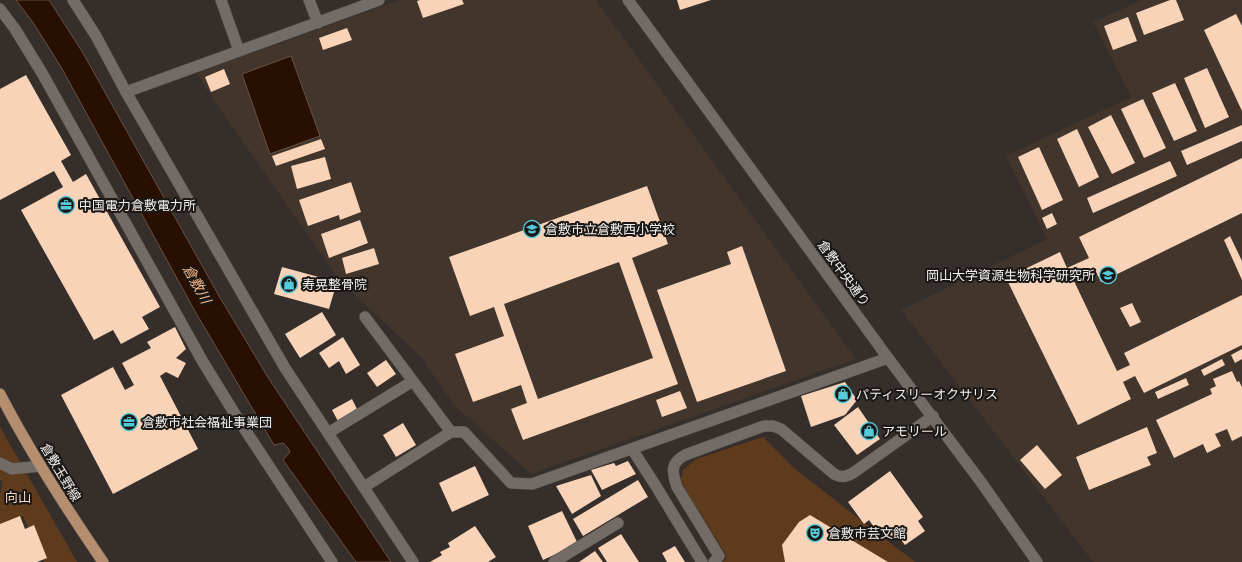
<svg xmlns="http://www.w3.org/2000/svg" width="1242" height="562" viewBox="0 0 1242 562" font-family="'Source Sans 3','Noto Sans JP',sans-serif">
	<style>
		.built { fill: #41352c }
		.green { fill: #5f3b1e }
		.water { fill: #290f00; stroke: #665246 }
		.building { fill: #f8d3b8; fill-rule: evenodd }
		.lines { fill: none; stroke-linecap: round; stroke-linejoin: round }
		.service-casing { stroke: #504a46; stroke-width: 12 }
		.minor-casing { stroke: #504a46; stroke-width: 12 }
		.tertiary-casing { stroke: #504a46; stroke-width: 12 }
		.primary-casing { stroke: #504a46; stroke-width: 12 }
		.service { stroke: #726b66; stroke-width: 11 }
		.minor { stroke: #726b66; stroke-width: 11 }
		.tertiary { stroke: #726b66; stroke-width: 11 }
		.primary { stroke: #b58e70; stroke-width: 11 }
		.labels { text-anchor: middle; stroke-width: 4; stroke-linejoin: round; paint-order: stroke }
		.poi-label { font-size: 13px; fill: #f3eeeb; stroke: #1a1715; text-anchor: start }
		.street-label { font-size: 13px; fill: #f3eeeb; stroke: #1a1715 }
		.park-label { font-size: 13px; fill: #f8d7bf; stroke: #1a1715 }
		.water-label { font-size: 14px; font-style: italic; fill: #f6b585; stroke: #1a1715 }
	</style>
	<rect width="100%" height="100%" fill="#352e2a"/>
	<g class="built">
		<path d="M400,0H596L856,359L531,474L454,405L421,357L340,281L210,95L197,73Z"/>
		<path d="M1142,0H1242V562H1093L901,310L1047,239L1006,156L1131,97L1093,22Z"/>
	</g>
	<g class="green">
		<path d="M0,427L77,562H44L23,516L0,526V495L3,481L0,480Z"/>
		<path d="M763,437L795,469L915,562H722L726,560L725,553L685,489L681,480L683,470L696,459Z"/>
	</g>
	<g class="water">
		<path d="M16,0H49L83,53L219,296L269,379L391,562H356L283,460L290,452L288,448L283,443L274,445L196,313L61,67L34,24Z"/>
		<path d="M291,56L320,136L270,154L242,74Z"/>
	</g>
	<g class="building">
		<path d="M420,0H462L464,4L423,18L417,1Z"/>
		<path d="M677,0H711L680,10Z"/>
		<path d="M1170,0H1176L1184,20L1144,35L1136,13Z"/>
		<path d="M1236,14L1242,26V111L1204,30Z"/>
		<path d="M1128,17L1137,41L1113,50L1104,26Z"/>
		<path d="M347,28L352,40L323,50L319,38Z"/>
		<path d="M1207,68L1229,117L1205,128L1184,78Z"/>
		<path d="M224,69L230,84L211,92L205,77Z"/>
		<path d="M26,75L71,155L61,161L73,182L86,174L160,307L142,317L149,329L121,344L113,330L94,340L21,210L63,187L54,171L0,200V89Z"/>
		<path d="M1175,83L1197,131L1174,141L1152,93Z"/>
		<path d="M1143,99L1166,148L1144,158L1121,109Z"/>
		<path d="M1111,115L1135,163L1112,174L1088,127Z"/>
		<path d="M1242,125V141L1187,165L1181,151Z"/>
		<path d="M1077,129L1099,177L1079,187L1057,139Z"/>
		<path d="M321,139L325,149L276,166L272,156Z"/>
		<path d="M1039,147L1063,200L1042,210L1018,157Z"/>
		<path d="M325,157L331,179L297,189L291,166Z"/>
		<path d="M1242,158V213L1101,282L1094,268L1073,279L1117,371L1130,365L1124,353L1242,295V345L1144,393L1135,376L1123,382L1131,399L1078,425L1006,278L1060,252L1067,268L1089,258L1079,237Z"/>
		<path d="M1170,161L1177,176L1093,213L1087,198Z"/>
		<path d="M351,182L361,212L340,220L339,215L308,226L299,200Z"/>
		<path d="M647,186L668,244L632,258L678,384L523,440L511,409L527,403L521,385L473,402L455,354L504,336L494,307L470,316L449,257ZM619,262L653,358L538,399L504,304Z"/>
		<path d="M1052,213L1057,224L1047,229L1042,218Z"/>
		<path d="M360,220L368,243L329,258L321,234Z"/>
		<path d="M1230,236L1242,261V280L1224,240Z"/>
		<path d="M742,246L786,371L697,402L657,290L731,264L727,252Z"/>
		<path d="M374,248L379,264L346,274L342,258Z"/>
		<path d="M282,267L337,282L329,309L274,294Z"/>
		<path d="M1132,303L1141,322L1130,327L1120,308Z"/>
		<path d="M322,312L336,335L300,358L285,334Z"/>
		<path d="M175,327L186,349L176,358L186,363L178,378L166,372L160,376L198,449L113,494L61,395L113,367L125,390L134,385L122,363L151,348L147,342Z"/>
		<path d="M343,337L360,365L346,374L339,361L329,368L319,353Z"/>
		<path d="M1242,349V359L1235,363L1231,355Z"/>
		<path d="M1222,359L1225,365L1204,376L1201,370Z"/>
		<path d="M386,360L396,374L377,387L367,373Z"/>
		<path d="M1232,371L1237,382L1239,381L1242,387V436L1232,441L1227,429L1215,434L1221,446L1207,453L1203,444L1174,458L1156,420L1212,394L1210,389L1216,386L1213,379Z"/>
		<path d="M1186,378L1189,385L1158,399L1155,392Z"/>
		<path d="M845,382L857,400L845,415L811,427L801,396Z"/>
		<path d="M680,391L687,408L662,417L656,400Z"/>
		<path d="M352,399L359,413L339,423L332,410Z"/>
		<path d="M858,407L880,439L857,455L834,425Z"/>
		<path d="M403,423L416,445L396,457L383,435Z"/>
		<path d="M1147,427L1157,453L1147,457L1151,465L1089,490L1076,457Z"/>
		<path d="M1037,445L1062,475L1045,489L1020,460Z"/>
		<path d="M628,461L636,474L602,490L591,470L614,463L616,466Z"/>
		<path d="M475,466L489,495L452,512L439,483Z"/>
		<path d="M890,471L923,517L918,521L925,531L905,545L898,536L891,541L880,527L876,530L869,520L864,524L848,502Z"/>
		<path d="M591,475L601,496L572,514L556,486Z"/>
		<path d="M638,480L648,497L583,536L573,519Z"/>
		<path d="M562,511L578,544L543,560L528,526Z"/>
		<path d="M810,515L888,562H785L782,545L799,522Z"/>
		<path d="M20,516L25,529L34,525L47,558L37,562H0V524Z"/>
		<path d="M475,526L496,557L488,562H430L442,555L440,552L450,547L448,543Z"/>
		<path d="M621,534L639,562H607L598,548Z"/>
		<path d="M675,546L685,562H667L662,553Z"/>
		<path d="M595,551L603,562H579Z"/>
	</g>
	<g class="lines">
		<g class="service-casing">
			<path id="service" d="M714,562L719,556L677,487C672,472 670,463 685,455L764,426H773L781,429L834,474C842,478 845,477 853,473L933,416"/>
		</g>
		<g class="minor-casing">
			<g id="minor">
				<path d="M221,0L239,51L379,0"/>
				<path d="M309,0L318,23"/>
				<path d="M0,9L15,29L42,73L203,362L238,419L332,562"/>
				<path d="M126,92L239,51"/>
				<path d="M365,317L451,432"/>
				<path d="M328,433L413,381"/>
				<path d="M632,449L654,483L702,562"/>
				<path d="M0,463L12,469L41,466"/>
				<path d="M364,487L451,432H464L511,483L532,484L888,358"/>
				<path d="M554,562L618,523"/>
			</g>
		</g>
		<g class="tertiary-casing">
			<g id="tertiary">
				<path d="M73,0L96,36L126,92L285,368L413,562"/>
				<path d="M628,0L888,358L981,482L1037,562"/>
			</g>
		</g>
		<g class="primary-casing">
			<path id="primary" d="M0,394C30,452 66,508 103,562"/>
		</g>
		<use href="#service" class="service"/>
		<use href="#minor" class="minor"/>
		<use href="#tertiary" class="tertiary"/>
		<use href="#primary" class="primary"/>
	</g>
	<defs>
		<g id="office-ring" transform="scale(0.9)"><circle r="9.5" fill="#1a1715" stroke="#53cbdb" stroke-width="1.5"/><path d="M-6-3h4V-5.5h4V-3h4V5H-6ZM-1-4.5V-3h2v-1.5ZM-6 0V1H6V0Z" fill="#53cbdb"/></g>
		<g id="school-ring" transform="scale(0.9)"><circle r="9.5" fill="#1a1715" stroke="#53cbdb" stroke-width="1.5"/><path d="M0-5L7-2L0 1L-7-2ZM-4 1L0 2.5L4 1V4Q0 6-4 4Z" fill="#53cbdb"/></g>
		<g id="university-ring" transform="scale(0.9)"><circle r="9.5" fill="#1a1715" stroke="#53cbdb" stroke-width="1.5"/><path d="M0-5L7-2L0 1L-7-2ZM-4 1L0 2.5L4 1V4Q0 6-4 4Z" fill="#53cbdb"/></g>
		<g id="shop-ring" transform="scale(0.9)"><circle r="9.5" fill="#1a1715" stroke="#53cbdb" stroke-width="1.5"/><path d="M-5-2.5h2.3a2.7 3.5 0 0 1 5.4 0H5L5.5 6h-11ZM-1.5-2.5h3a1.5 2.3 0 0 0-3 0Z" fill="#53cbdb"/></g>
		<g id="theatre-ring" transform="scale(0.9)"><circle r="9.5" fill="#1a1715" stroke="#53cbdb" stroke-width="1.5"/><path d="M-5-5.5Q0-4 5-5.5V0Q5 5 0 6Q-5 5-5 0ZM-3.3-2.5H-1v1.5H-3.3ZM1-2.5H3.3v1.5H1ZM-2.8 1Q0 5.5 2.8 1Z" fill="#53cbdb"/></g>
	</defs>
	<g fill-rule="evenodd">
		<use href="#office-ring" x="66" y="205"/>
		<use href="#school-ring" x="532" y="229"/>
		<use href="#university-ring" x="1108" y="275"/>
		<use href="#shop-ring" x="289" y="284"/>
		<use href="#shop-ring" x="843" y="394"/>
		<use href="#office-ring" x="129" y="422"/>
		<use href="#shop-ring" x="869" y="431"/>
		<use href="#theatre-ring" x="815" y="533"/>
	</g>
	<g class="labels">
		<g class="poi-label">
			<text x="79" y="210">中国電力倉敷電力所</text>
			<text x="545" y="234">倉敷市立倉敷西小学校</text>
			<text x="1095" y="280" text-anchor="end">岡山大学資源生物科学研究所</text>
			<text x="302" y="289">寿晃整骨院</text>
			<text x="856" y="399">パティスリーオクサリス</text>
			<text x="142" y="427">倉敷市社会福祉事業団</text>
			<text x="882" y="436">アモリール</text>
			<text x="828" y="538">倉敷市芸文館</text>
		</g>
		<g class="street-label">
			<text transform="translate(844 273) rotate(54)" y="5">倉敷中央通り</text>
			<text transform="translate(61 472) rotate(59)" y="5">倉敷玉野線</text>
		</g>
		<g class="park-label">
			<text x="18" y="502">向山</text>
		</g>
		<g class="water-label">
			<text transform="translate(197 284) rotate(61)" y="5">倉敷川</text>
		</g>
	</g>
</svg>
